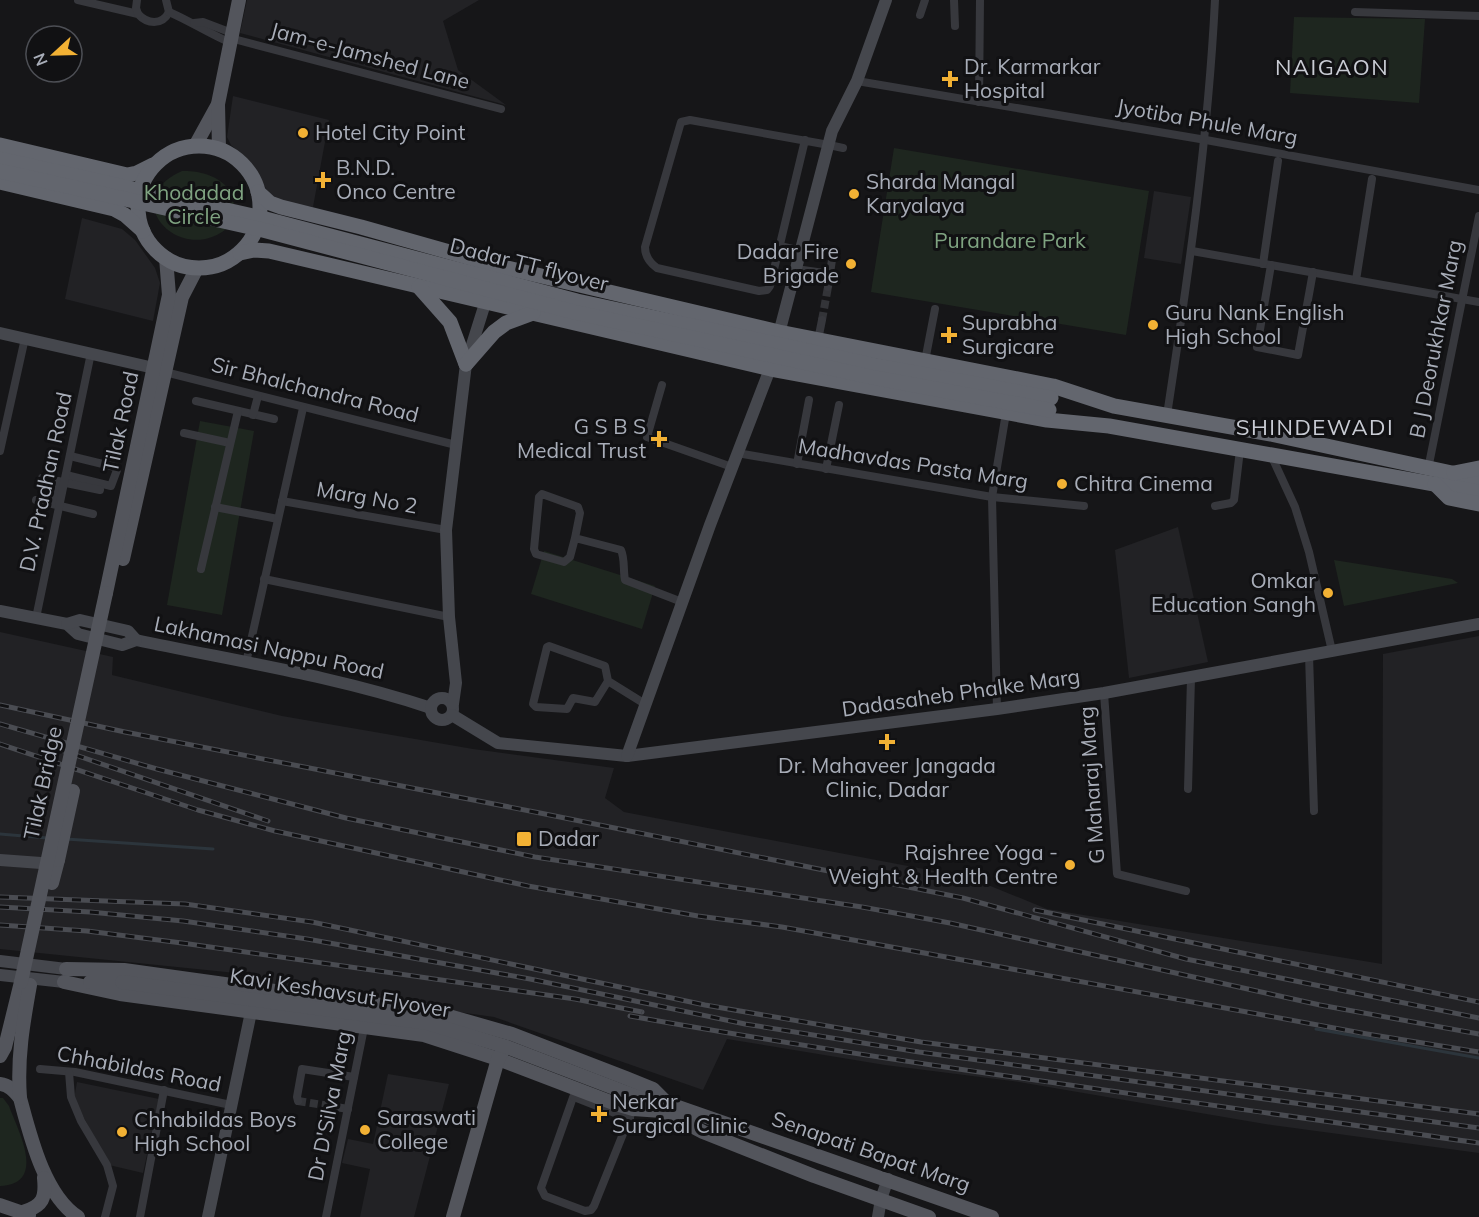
<svg xmlns="http://www.w3.org/2000/svg" width="1479" height="1217" viewBox="0 0 1479 1217" font-family="Mulish,sans-serif">
	<style>
		.built { fill: #222225 }
		.green { fill: #1e261f }
		.lines { fill: none; stroke-linecap: round; stroke-linejoin: round }
		.stream { stroke: #2c353c; stroke-width: 3 }
		.street-tunnel { stroke: #333438; stroke-width: 8; stroke-dasharray: 8 4; stroke-linecap: butt }
		.street { stroke: #37383d; stroke-width: 8 }
		.secondary { stroke: #45474d; stroke-width: 12 }
		.primary { stroke: #53555c; stroke-width: 14 }
		.highway { stroke: #63666e; stroke-width: 15 }
		.rail-casing { stroke: #4a4c52; stroke-width: 5 }
		.rail { stroke: #111113; stroke-width: 3; stroke-dasharray: 9; stroke-linecap: butt }
		.primary-bridge { stroke: #53555c; stroke-width: 14 }
		.highway-bridge { stroke: #63666e; stroke-width: 15 }
		.poi-dot { fill: #f2b134; stroke: #111113; stroke-width: 2 }
		.labels { text-anchor: middle; stroke-width: 6; stroke-linejoin: round; paint-order: stroke }
		.street-label { font-size: 21px; fill: #a8adb8; stroke: #111113 }
		.poi-label { font-size: 21px; fill: #a8adb8; stroke: #111113; text-anchor: start }
		.park-label { font-size: 21px; fill: #7fa381; stroke: #111113 }
		.neighbourhood-label { font-size: 22px; letter-spacing: 1.5px; fill: #c9ccd4; stroke: #111113 }
	</style>
	<rect width="100%" height="100%" fill="#161618"/>
	<g class="built">
		<path d="M247,0H479L443,21L458,70L506,105L240,33Z"/>
		<path d="M233,96L329,120L313,207L277,201L268,192L251,163L231,145L227,137Z"/>
		<path d="M1154,191L1191,197L1181,264L1144,258Z"/>
		<path d="M82,218L122,229L135,240L155,268L160,283L153,321L65,299Z"/>
		<path d="M1178,527L1208,662L1129,678L1115,550Z"/>
		<path d="M0,632L113,657L112,675L282,716L473,749L614,768L605,798L624,812L971,878L1047,909L1382,964L1383,654L1479,636V1153L1265,1124L1019,1082L885,1065L727,1039L703,1090L494,1017L268,985L236,973L0,949Z"/>
		<path d="M388,1074L449,1084L414,1217H360L370,1169L342,1163L348,1139L373,1144Z"/>
		<path d="M77,1082L159,1099L143,1173L109,1165L74,1099Z"/>
	</g>
	<g class="green">
		<path d="M1294,17L1425,19L1419,103L1290,93Z"/>
		<path d="M894,148L1149,191L1126,335L871,292Z"/>
		<path d="M182,171C213,170 245,188 230,223C227,230 220,234 212,237C169,253 123,197 182,171Z"/>
		<path d="M200,421L254,431L222,615L167,605Z"/>
		<path d="M544,551L655,586L642,629L531,594Z"/>
		<path d="M1334,560L1452,579L1458,583L1344,606Z"/>
		<path d="M0,1098H3L9,1106C18,1131 48,1184 0,1186Z"/>
	</g>
	<g class="lines">
		<g class="stream">
			<path d="M0,834L47,838"/>
			<path d="M66,839L213,849"/>
			<path d="M1316,1029L1479,1058"/>
		</g>
		<g class="street-tunnel">
			<path d="M822,320L828,287"/>
			<path d="M298,1101L336,1107"/>
		</g>
		<g class="street">
			<path d="M78,0L138,14C147,24 162,26 169,12"/>
			<path d="M137,0L136,8L138,14"/>
			<path d="M166,0L169,12"/>
			<path d="M954,0L955,26"/>
			<path d="M169,12C190,21 208,33 229,42"/>
			<path d="M1355,12L1479,16"/>
			<path d="M920,15L925,0"/>
			<path d="M194,23L203,22L232,33"/>
			<path d="M230,38L501,109"/>
			<path d="M857,81L1206,140L1479,190"/>
			<path d="M979,102L980,0"/>
			<path d="M805,140L770,286L767,290L759,291L657,268C650,263 645,256 645,247L681,122L690,120L829,145L843,148"/>
			<path d="M780,246L801,251"/>
			<path d="M1192,251L1479,302"/>
			<path d="M1263,264L1278,161"/>
			<path d="M1271,265L1257,347L1298,355L1313,272"/>
			<path d="M796,269L831,274"/>
			<path d="M1356,280L1372,179"/>
			<path d="M828,287L833,253"/>
			<path d="M818,340L822,320"/>
			<path d="M925,361L935,309"/>
			<path d="M165,372L456,445"/>
			<path d="M662,385L647,437L732,467"/>
			<path d="M196,401L274,419"/>
			<path d="M253,415L258,396"/>
			<path d="M1167,415C1188,277 1208,140 1215,0"/>
			<path d="M184,433L230,443"/>
			<path d="M0,451L25,338"/>
			<path d="M737,453L992,497L1084,506"/>
			<path d="M1271,455L1295,507L1309,552L1332,651"/>
			<path d="M797,464L809,400"/>
			<path d="M826,469L839,405"/>
			<path d="M1428,469L1479,216"/>
			<path d="M66,475L111,486L117,470L115,467L70,456"/>
			<path d="M42,478L100,490"/>
			<path d="M36,500L93,514"/>
			<path d="M282,501L446,530"/>
			<path d="M53,504L58,481"/>
			<path d="M1215,506L1231,503L1234,500L1240,450"/>
			<path d="M215,507L278,519"/>
			<path d="M575,538L570,557L564,562L536,554L534,549L539,497L542,494L578,507L580,513L575,538L621,550C625,559 623,570 625,580L682,602"/>
			<path d="M201,569L238,411"/>
			<path d="M264,579L449,617"/>
			<path d="M36,618L91,353"/>
			<path d="M1309,655L1314,811"/>
			<path d="M246,663L303,408"/>
			<path d="M608,681L595,702L573,698L567,709L536,707L533,704L547,647L549,646L605,666L608,681L645,704"/>
			<path d="M1104,693L1117,874L1186,891"/>
			<path d="M997,709L992,497L1006,413"/>
			<path d="M1188,789L1191,678"/>
			<path d="M40,1069L75,1072L231,1105"/>
			<path d="M69,1072L71,1097L81,1121L107,1165L113,1186L105,1217"/>
			<path d="M576,1089L541,1188L545,1196L585,1211L591,1210L594,1206L633,1109"/>
			<path d="M574,1097L630,1119"/>
			<path d="M298,1101L297,1097L302,1069L354,1077"/>
			<path d="M336,1107L348,1109"/>
			<path d="M140,1217L164,1090"/>
			<path d="M326,1217L365,1023"/>
		</g>
		<g class="secondary">
			<path d="M0,333L154,368"/>
			<path d="M777,341L832,131L857,81L886,0"/>
			<path d="M0,611L67,624L78,634L122,645L136,640C235,661 335,676 431,708"/>
			<path d="M67,624L80,620L128,631L136,640"/>
			<circle cx="442" cy="709" r="11"/>
			<path d="M453,704L456,683L449,617L446,530L466,364L488,294"/>
			<path d="M452,715L498,743L627,756L997,709L1104,693L1479,624"/>
			<path d="M627,756L710,525L773,361"/>
			<path d="M0,860L41,863L55,866"/>
			<path d="M0,961L66,969"/>
			<path d="M0,975L64,982"/>
			<path d="M208,1217L251,1012"/>
			<path d="M878,1217L881,1199L888,1179"/>
		</g>
		<g class="primary">
			<path d="M195,146L217,106"/>
			<path d="M219,149L218,104L239,0"/>
			<path d="M123,559L182,297L197,268"/>
			<path d="M106,593L169,295L166,258"/>
			<path d="M52,883L58,860"/>
			<path d="M66,969L124,970L340,1000L431,1011L512,1034L626,1078L653,1089L667,1103"/>
			<path d="M64,982L120,994L424,1035L498,1059L616,1104L633,1109L662,1111"/>
			<path d="M90,982H122"/>
			<path d="M0,1056L5,1047L21,982"/>
			<path d="M0,1084C9,1085 14,1091 20,1098C30,1135 44,1195 78,1217"/>
			<path d="M20,1098C17,1058 23,1024 30,985"/>
			<path d="M660,1102L667,1103L992,1217"/>
			<path d="M656,1107L703,1132L814,1176L929,1217"/>
			<path d="M0,1205L29,1215"/>
			<path d="M23,1212C43,1206 46,1198 44,1178"/>
			<path d="M453,1217L498,1059L502,1052"/>
		</g>
		<g class="highway">
			<path d="M0,145L127,175L137,173L153,165"/>
			<circle cx="199" cy="207" r="61"/>
			<path d="M0,182L114,209L125,215L143,231"/>
			<path d="M258,192L270,203L281,207L361,227L499,266L779,332L1053,386L1114,406L1271,434L1479,479"/>
			<path d="M240,253L254,250L269,251L771,369L1047,420L1109,426L1479,492"/>
			<path d="M419,287L450,322L466,364"/>
			<path d="M466,364L494,332L506,323L533,313"/>
			<path d="M1454,473L1479,468"/>
			<path d="M1435,484L1449,498L1479,504"/>
		</g>
		<g class="rail-casing">
			<g id="rail">
				<path d="M0,705L125,732L540,813L963,898L1186,959L1479,1018"/>
				<path d="M0,724L157,769L346,818L535,857L862,907L950,923L1320,1005L1479,1034"/>
				<path d="M0,744L198,810L275,831L528,886L698,916L782,927L1367,1034L1479,1052"/>
				<path d="M58,749L268,821"/>
				<path d="M0,897L185,904L312,922L705,1005L921,1042L1479,1114"/>
				<path d="M0,907L90,912L183,921L307,939L530,979L745,1024L919,1052L1479,1128"/>
				<path d="M1035,910L1479,1002"/>
				<path d="M0,925L87,931L182,943L575,999L642,1012"/>
				<path d="M630,1016C912,1066 1196,1102 1479,1143"/>
			</g>
		</g>
		<use href="#rail" class="rail"/>
		<g class="primary-bridge">
			<path d="M58,860L73,791"/>
			<path d="M21,982L106,593"/>
			<path d="M122,982L427,1023L507,1047L648,1101"/>
		</g>
		<g class="highway-bridge">
			<path d="M0,159L262,218L577,301L873,365L1051,398"/>
			<path d="M0,171L259,229L574,312L871,377L1049,410"/>
		</g>
	</g>
	<g class="poi-dot">
		<path d="M947 70h6v6h6v6h-6v6h-6v-6h-6v-6h6z"/>
		<circle cx="303" cy="133" r="6"/>
		<path d="M320 171h6v6h6v6h-6v6h-6v-6h-6v-6h6z"/>
		<circle cx="854" cy="194" r="6"/>
		<circle cx="851" cy="264" r="6"/>
		<circle cx="1153" cy="325" r="6"/>
		<path d="M946 326h6v6h6v6h-6v6h-6v-6h-6v-6h6z"/>
		<path d="M656 430h6v6h6v6h-6v6h-6v-6h-6v-6h6z"/>
		<circle cx="1062" cy="484" r="6"/>
		<circle cx="1328" cy="593" r="6"/>
		<path d="M884 733h6v6h6v6h-6v6h-6v-6h-6v-6h6z"/>
		<rect x="516" y="831" width="16" height="16" rx="3"/>
		<circle cx="1070" cy="865" r="6"/>
		<path d="M596 1105h6v6h6v6h-6v6h-6v-6h-6v-6h6z"/>
		<circle cx="365" cy="1130" r="6"/>
		<circle cx="122" cy="1132" r="6"/>
	</g>
	<g class="labels">
		<g class="street-label">
			<text transform="translate(370 56) rotate(15)" y="7">Jam-e-Jamshed Lane</text>
			<text transform="translate(1207 122) rotate(10)" y="7">Jyotiba Phule Marg</text>
			<text transform="translate(529 265) rotate(14)" y="7">Dadar TT flyover</text>
			<text transform="translate(1436 339) rotate(-79)" y="7">B J Deorukhkar Marg</text>
			<text transform="translate(315 390) rotate(14)" y="7">Sir Bhalchandra Road</text>
			<text transform="translate(121 422) rotate(-78)" y="7">Tilak Road</text>
			<text transform="translate(913 464) rotate(9)" y="7">Madhavdas Pasta Marg</text>
			<text transform="translate(46 482) rotate(-78)" y="7">D.V. Pradhan Road</text>
			<text transform="translate(367 498) rotate(10)" y="7">Marg No 2</text>
			<text transform="translate(269 648) rotate(12)" y="7">Lakhamasi Nappu Road</text>
			<text transform="translate(961 693) rotate(-8)" y="7">Dadasaheb Phalke Marg</text>
			<text transform="translate(43 783) rotate(-78)" y="7">Tilak Bridge</text>
			<text transform="translate(1092 785) rotate(-94)" y="7">G Maharaj Marg</text>
			<text transform="translate(340 993) rotate(9)" y="7">Kavi Keshavsut Flyover</text>
			<text transform="translate(139 1069) rotate(11)" y="7">Chhabildas Road</text>
			<text transform="translate(330 1106) rotate(-79)" y="7">Dr D'Silva Marg</text>
			<text transform="translate(871 1152) rotate(19)" y="7">Senapati Bapat Marg</text>
		</g>
		<g class="poi-label">
			<text x="964" y="74">Dr. Karmarkar<tspan x="964" dy="24">Hospital</tspan></text>
			<text x="315" y="140">Hotel City Point</text>
			<text x="336" y="175">B.N.D.<tspan x="336" dy="24">Onco Centre</tspan></text>
			<text x="866" y="189">Sharda Mangal<tspan x="866" dy="24">Karyalaya</tspan></text>
			<text x="839" y="259" text-anchor="end">Dadar Fire<tspan x="839" dy="24">Brigade</tspan></text>
			<text x="1165" y="320">Guru Nank English<tspan x="1165" dy="24">High School</tspan></text>
			<text x="962" y="330">Suprabha<tspan x="962" dy="24">Surgicare</tspan></text>
			<text x="646" y="434" text-anchor="end">G S B S<tspan x="646" dy="24">Medical Trust</tspan></text>
			<text x="1074" y="491">Chitra Cinema</text>
			<text x="1316" y="588" text-anchor="end">Omkar<tspan x="1316" dy="24">Education Sangh</tspan></text>
			<text x="887" y="773" text-anchor="middle">Dr. Mahaveer Jangada<tspan x="887" dy="24">Clinic, Dadar</tspan></text>
			<text x="538" y="846">Dadar</text>
			<text x="1058" y="860" text-anchor="end">Rajshree Yoga -<tspan x="1058" dy="24">Weight &amp; Health Centre</tspan></text>
			<text x="612" y="1109">Nerkar<tspan x="612" dy="24">Surgical Clinic</tspan></text>
			<text x="377" y="1125">Saraswati<tspan x="377" dy="24">College</tspan></text>
			<text x="134" y="1127">Chhabildas Boys<tspan x="134" dy="24">High School</tspan></text>
		</g>
		<g class="park-label">
			<text x="194" y="200">Khodadad<tspan x="194" dy="24">Circle</tspan></text>
			<text x="1010" y="248">Purandare Park</text>
		</g>
		<g class="neighbourhood-label">
			<text x="1332" y="75">NAIGAON</text>
			<text x="1315" y="435">SHINDEWADI</text>
		</g>
	</g>
	<g transform="translate(54 54) rotate(248)"><circle r="28" fill="#111113" stroke="#4d4f55" stroke-width="1.5"/>
	<path d="M0-4.5L10 22L0 15L-10 22Z" fill="#f2b134"/>
	<text y="-9" font-size="16" font-weight="bold" text-anchor="middle" fill="#a8adb8">N</text>
	</g>
</svg>
